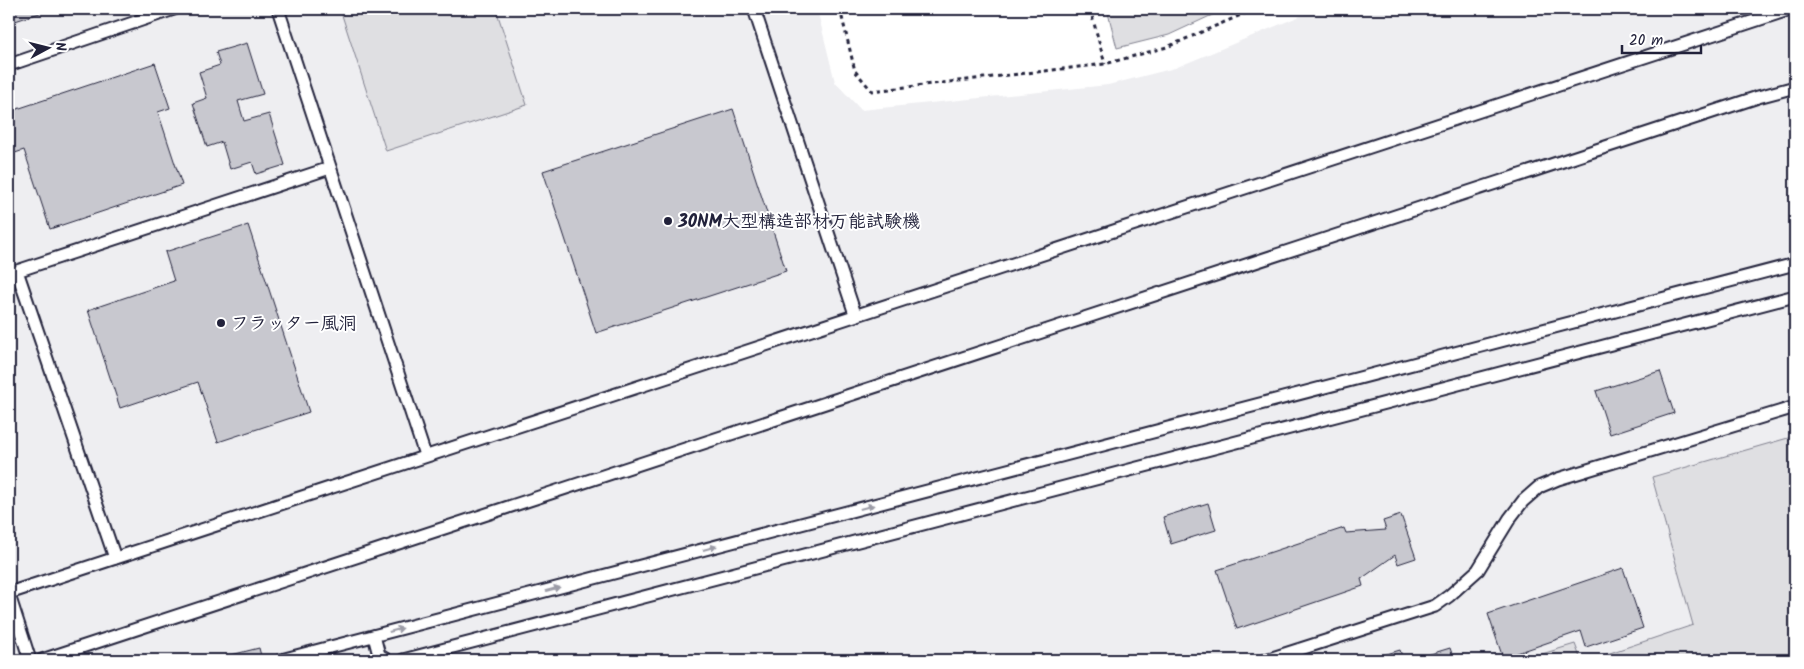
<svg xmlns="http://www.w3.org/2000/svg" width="1804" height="669" viewBox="0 0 1804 669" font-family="Kalam,'Klee One',sans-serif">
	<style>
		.built { fill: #eeeef1 }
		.green { fill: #dfdfe2; stroke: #80808e }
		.building { fill: #c8c8cf; stroke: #22223b }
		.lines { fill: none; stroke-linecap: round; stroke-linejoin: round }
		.lane-casing { stroke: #22223b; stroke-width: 15 }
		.path { stroke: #22223b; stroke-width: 3; stroke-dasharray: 4 4; stroke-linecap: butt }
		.lane { stroke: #fff; stroke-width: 11 }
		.oneway { fill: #9c9ca7 }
		.poi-dot { fill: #22223b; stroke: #fff; stroke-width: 2 }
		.labels { text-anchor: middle; stroke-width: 4; stroke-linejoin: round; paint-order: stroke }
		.poi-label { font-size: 18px; font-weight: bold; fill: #22223b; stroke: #fff; text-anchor: start }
	</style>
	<rect width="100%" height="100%" fill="#fff"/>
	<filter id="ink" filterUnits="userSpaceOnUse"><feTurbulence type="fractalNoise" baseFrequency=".02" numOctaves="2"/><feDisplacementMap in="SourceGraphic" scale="10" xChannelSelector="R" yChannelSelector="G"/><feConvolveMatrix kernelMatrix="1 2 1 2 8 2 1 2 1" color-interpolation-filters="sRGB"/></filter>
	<g filter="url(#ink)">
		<path class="built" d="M9,9H817L835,82L861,110L1108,85L1175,68L1312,11L1324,9H1795V660H9Z"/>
		<g class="green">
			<path d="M340,9H496L527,105L386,151Z"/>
			<path d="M1107,9H1225L1169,35L1117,48Z"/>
			<path d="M1795,436V660H1589L1693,625L1652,477Z"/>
			<path d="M1575,644L1581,660H1522Z"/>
		</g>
		<g class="building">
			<path d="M9,9H52L9,23Z"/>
			<path d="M247,43L263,94L238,101L244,121L269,114L285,165L256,174L252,162L230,169L222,142L207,147L193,103L207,98L199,72L220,65L216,52Z"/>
			<path d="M155,63L170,108L158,112L182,185L50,229L24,150L9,155V123L14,121L11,111Z"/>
			<path d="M733,109L786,271L596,333L543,171Z"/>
			<path d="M248,225L309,412L218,442L198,382L120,408L88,310L174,281L165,252Z"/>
			<path d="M1660,371L1674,413L1610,434L1596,391Z"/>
			<path d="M1208,503L1216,530L1171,544L1163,517Z"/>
			<path d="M1401,515L1416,558L1398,564L1395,555L1361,579L1363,586L1237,629L1217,570L1344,528L1346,533L1386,530L1383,521Z"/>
			<path d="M1623,568L1643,628L1586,647L1581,631L1503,658L1488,614Z"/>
			<path d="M259,648L262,660H211Z"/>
			<path d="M1450,648L1454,660H1411Z"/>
			<path d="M1400,650L1403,660H1367Z"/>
		</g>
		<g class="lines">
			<g class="lane-casing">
				<g id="lane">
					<path d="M278,9L425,455"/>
					<path d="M754,9L855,314"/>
					<path d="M9,65L174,9"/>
					<path d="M115,558L17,271L330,168"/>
					<path d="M9,593L1791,9"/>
					<path d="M9,595L30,660"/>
					<path d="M374,636L379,655L387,660"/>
					<path d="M42,660L1758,97L1795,87"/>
					<path d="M281,660L1795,264"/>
					<path d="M403,660L1795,296"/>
					<path d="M1266,660L1435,606L1449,596L1478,570L1510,518L1523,501L1539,487L1558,479L1795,407"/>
				</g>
			</g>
			<g class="path">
				<path d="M840,9L855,71L872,91L1105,64L1167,47L1255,9"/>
				<path d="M1093,9L1092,16L1105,64"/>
			</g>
			<use href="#lane" class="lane"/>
		</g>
		<defs><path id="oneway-solid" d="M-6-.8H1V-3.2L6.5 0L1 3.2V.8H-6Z" transform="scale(1.25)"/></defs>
		<g class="oneway">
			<use href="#oneway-solid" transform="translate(867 507) rotate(-15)"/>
			<use href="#oneway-solid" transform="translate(710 548) rotate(-15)"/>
			<use href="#oneway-solid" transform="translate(553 589) rotate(-15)"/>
			<use href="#oneway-solid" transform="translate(396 630) rotate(-15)"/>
		</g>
	</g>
	<g class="poi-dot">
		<circle cx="668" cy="221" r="5"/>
		<circle cx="221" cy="323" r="5"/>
	</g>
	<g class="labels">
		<g class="poi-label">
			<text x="678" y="227">30NM大型構造部材万能試験機</text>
			<text x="231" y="329">フラッター風洞</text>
		</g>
	</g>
	<rect width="1804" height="669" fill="none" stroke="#fff" stroke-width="30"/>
	<rect x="15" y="15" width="1774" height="639" fill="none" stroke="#22223b" stroke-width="2" filter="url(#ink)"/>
	<g transform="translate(48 48) rotate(83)" stroke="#ffffff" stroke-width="4" paint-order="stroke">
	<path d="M0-4L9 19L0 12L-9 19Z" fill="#22223b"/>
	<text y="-8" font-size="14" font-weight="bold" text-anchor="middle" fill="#22223b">N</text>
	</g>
	<path d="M1622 45v8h79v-8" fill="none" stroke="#22223b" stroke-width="2.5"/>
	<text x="1629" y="45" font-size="15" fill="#22223b" stroke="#ffffff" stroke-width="4" paint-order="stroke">20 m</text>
</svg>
